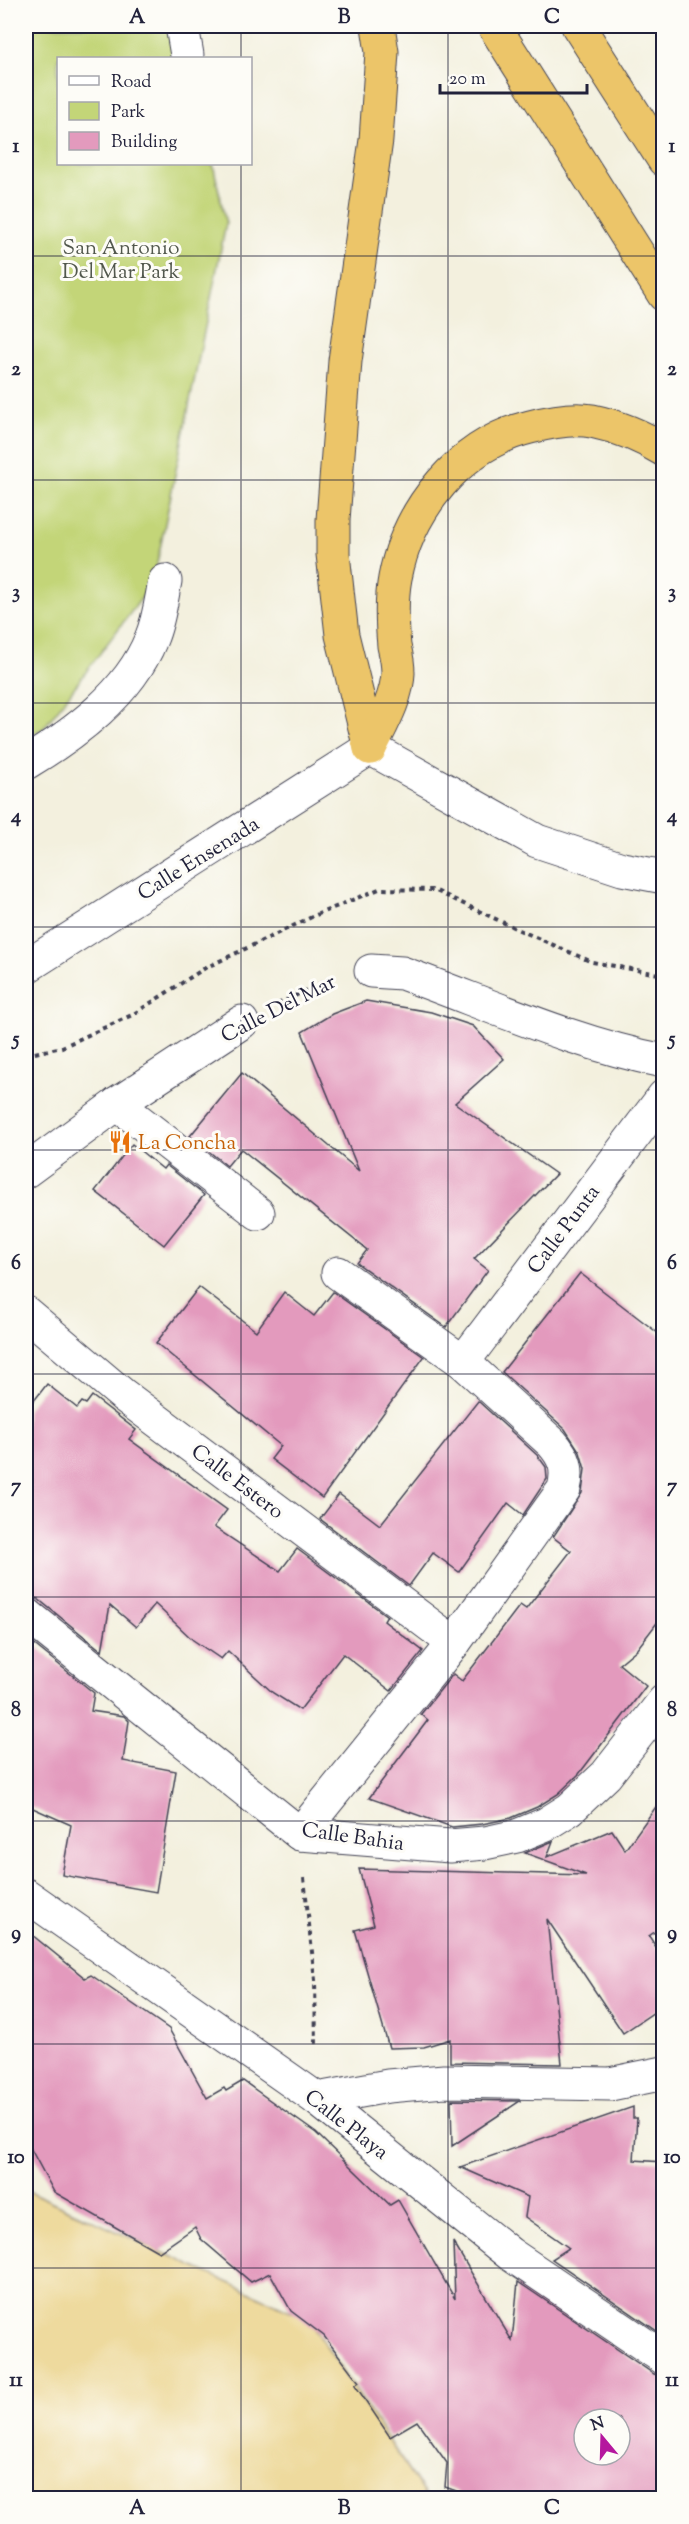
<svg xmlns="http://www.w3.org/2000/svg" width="689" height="2524" viewBox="0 0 689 2524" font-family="'Sorts Mill Goudy',serif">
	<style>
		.green { fill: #c3d578; stroke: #727c5a; stroke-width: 1.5 }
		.sand { fill: #eeda9e; stroke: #887e6c; stroke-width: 1.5 }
		.building { fill: #e39abd; fill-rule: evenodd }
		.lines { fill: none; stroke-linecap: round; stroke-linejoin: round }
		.minor-casing { stroke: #414153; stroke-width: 35 }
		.highway-casing { stroke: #414153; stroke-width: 35 }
		.path { stroke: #414153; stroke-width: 4; stroke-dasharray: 4.5 4.5; stroke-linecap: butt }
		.minor { stroke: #fff; stroke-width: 33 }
		.highway { stroke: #ecc569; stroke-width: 33 }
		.grid { fill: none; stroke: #22223b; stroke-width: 1.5; stroke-opacity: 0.55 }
		.labels { text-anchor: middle; stroke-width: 6; stroke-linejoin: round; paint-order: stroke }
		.park-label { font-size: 21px; fill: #52584d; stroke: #fdfcf7 }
		.street-label { font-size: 21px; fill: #22223b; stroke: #fdfcf7 }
		.food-label { font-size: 21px; fill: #c56008; stroke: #fdfcf7; text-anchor: start }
		.neatline { fill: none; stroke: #22223b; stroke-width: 2 }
		.grid-label { font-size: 20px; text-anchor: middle; font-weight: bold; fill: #22223b }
	</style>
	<rect width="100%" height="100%" fill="#fdfcf7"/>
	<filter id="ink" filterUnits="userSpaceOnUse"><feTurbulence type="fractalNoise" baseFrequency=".0167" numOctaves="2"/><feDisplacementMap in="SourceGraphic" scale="12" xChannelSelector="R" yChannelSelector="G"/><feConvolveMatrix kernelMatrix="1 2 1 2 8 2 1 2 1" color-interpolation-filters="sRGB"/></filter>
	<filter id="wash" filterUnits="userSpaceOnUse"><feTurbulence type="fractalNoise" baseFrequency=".008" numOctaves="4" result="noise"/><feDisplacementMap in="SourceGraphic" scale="24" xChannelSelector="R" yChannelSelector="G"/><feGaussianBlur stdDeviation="1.35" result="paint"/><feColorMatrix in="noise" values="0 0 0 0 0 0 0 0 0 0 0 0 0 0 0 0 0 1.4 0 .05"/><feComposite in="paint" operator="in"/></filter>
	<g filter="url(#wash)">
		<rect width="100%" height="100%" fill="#f3f0de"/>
		<path class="green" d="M26,26H188L193,58H58V164H213L226,224L153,583L43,729L26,737Z"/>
		<path class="sand" d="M26,2190L308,2319L427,2498H26Z"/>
		<g id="blocks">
			<g class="building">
				<path d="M366,1001L431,1012L473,1026L504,1059L455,1103L556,1174L474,1259L488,1270L446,1327L357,1263L367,1250L241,1149L227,1166L190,1136L242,1073L359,1171L302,1032L332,1014Z"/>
				<path d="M132,1144L163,1169L166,1165L204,1195L164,1245L95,1191Z"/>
				<path d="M580,1273L663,1337V1615L637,1649L619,1664L646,1686L579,1774L558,1794L537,1807L511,1818L482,1824L452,1827L369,1798L428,1720L421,1714L453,1674L462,1681L520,1605L526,1609L571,1551L553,1537L582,1493L585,1469L580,1452L565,1429L502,1372Z"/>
				<path d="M199,1287L256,1331L284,1292L314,1316L333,1292L424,1357L322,1498L271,1459L281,1446L156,1343Z"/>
				<path d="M47,1384L77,1408L82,1402L86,1404L92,1396L136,1430L129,1439L227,1510L214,1527L280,1571L297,1549L387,1616L384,1621L423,1651L391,1691L343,1654L300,1710L273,1693L228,1651L221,1659L193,1640L155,1604L136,1627L110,1605L102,1651L38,1599L26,1596V1411Z"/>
				<path d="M478,1401L538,1456L546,1467L547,1479L523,1515L508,1503L459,1572L433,1553L409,1586L320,1519L339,1494L380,1525Z"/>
				<path d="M26,1638L94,1693L91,1711L124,1716L129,1721L123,1761L176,1771L156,1892L62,1875L71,1825L26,1805Z"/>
				<path d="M663,1797V1926L649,1936L663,1958V2006L623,2033L547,1919L562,2064L450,2062V2039L424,2047L389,2048L355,1930L374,1925L359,1869L586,1875L525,1853L553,1841L547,1857L612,1830L625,1850Z"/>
				<path d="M26,1930L85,1978L91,1975L169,2029L207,2098L224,2088L226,2091L243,2081L316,2133L390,2205L398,2200L455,2299L453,2242L512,2341L518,2282L654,2374L663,2377V2499H462L456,2491L445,2487L447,2463L417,2421L390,2437L355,2385L359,2382L324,2336L291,2311L270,2273L251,2282L201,2239L195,2227L159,2252L54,2192L26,2140ZM584,2419H620V2455H584Z"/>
				<path d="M451,2100L520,2101L452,2146Z"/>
				<path d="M633,2107V2118H637L634,2160L663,2162V2335L552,2259L569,2248L525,2217L528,2197L460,2167Z"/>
			</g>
		</g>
	</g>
	<g filter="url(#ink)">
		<use href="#blocks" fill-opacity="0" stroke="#414153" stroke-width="1.5"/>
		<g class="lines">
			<g class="minor-casing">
				<g id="minor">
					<path d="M182,26L187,55"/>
					<path d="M26,763C74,734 129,694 151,639C159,620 161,601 165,581"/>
					<path d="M26,967L370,748L537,841L622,869L664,877"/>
					<path d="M371,971L402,973C488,1004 573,1043 664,1061"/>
					<path d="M117,1104L258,1213"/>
					<path d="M26,1171L117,1104L242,1022"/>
					<path d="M26,1313L123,1395L454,1643"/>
					<path d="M463,1362L664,1096"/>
					<path d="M26,1614L300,1834L450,1846L485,1843L517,1836L546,1824L570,1809L606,1775L664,1701"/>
					<path d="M300,1834L454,1643L564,1489C569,1469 565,1458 552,1443L463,1362L338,1273"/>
					<path d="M26,1895L317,2099L510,2254L664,2358"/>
					<path d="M317,2099L388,2086L444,2081L610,2084L664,2073"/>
				</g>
			</g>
			<g class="highway-casing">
				<g id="highway">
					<path d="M494,26L664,295"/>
					<path d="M578,26L664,160"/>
					<path d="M370,748L342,635L333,554V520L345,361L376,140L382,52L378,26"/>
					<path d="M370,748C381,725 397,699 398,673C398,664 396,654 394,646C392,624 391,599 395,578C408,509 460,444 530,427C549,422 572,417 592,421C616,426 643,437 664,450"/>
				</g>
			</g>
			<g class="path">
				<path d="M278,1004L330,979"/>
				<path d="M26,1055L62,1047L132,1015L205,968L316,915L379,889L434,890L517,929L592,962L664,975"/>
				<path d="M304,1878L315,1980L316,2047"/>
			</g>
			<use href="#minor" class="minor"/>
			<use href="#highway" class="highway"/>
		</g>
	</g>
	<path class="grid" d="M241,26V58M448,26V2498M241,164V2498M26,256H664M26,480H664M26,703H664M26,927H664M26,1150H664M26,1374H664M26,1597H664M26,1821H664M26,2044H664M26,2268H664"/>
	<defs>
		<g id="restaurant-bare" transform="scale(1.8)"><path d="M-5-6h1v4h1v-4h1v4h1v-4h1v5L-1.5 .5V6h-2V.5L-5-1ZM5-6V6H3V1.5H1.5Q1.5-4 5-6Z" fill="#e8710a" stroke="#fdfcf7" stroke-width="2.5" paint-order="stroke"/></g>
	</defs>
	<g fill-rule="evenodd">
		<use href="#restaurant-bare" x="120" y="1142"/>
	</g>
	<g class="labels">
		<g class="park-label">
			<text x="121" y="254">San Antonio<tspan x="121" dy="24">Del Mar Park</tspan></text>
		</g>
		<g class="street-label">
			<text transform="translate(198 858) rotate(-32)" y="7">Calle Ensenada</text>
			<text transform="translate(278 1008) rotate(-27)" y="7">Calle Del Mar</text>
			<text transform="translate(563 1229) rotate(-53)" y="7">Calle Punta</text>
			<text transform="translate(238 1481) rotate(37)" y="7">Calle Estero</text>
			<text transform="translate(353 1836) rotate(8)" y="7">Calle Bahia</text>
			<text transform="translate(347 2124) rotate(38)" y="7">Calle Playa</text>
		</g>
		<g class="food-label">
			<text x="138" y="1149">La Concha</text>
		</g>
	</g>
	<rect width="689" height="2524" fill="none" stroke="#fdfcf7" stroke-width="66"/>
	<rect x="57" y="57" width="195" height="108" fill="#fdfcf7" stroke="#a5a5ac" stroke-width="1.5"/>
	<rect x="69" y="76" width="30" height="9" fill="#ffffff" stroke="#a5a5ac" stroke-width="1.5"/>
	<text x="111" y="87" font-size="18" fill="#22223b">Road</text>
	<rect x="69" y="102" width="30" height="18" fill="#c3d578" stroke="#a5a5ac" stroke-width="1.5"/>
	<text x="111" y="117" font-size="18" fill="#22223b">Park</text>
	<rect x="69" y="132" width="30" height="18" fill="#e39abd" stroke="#a5a5ac" stroke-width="1.5"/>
	<text x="111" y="147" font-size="18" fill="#22223b">Building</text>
	<g transform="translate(602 2437) rotate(341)"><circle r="28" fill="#fdfcf7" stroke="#a5a5ac" stroke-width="1.5"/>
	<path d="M0-4.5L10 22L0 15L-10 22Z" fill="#b5179e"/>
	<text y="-9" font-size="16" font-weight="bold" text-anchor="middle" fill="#22223b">N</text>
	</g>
	<path d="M440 84v9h147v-9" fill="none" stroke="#22223b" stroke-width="3"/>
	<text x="449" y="84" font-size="18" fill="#22223b" stroke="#fdfcf7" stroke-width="4.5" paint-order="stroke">20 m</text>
	<rect x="33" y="33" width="623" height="2458" class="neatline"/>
	<g class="grid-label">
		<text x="137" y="23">A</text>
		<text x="344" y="23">B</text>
		<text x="552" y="23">C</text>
		<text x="16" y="152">1</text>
		<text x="672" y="152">1</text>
		<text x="16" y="375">2</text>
		<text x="672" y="375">2</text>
		<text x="16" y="598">3</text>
		<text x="672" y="598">3</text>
		<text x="16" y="822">4</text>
		<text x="672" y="822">4</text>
		<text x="16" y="1045">5</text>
		<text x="672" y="1045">5</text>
		<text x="16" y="1269">6</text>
		<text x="672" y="1269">6</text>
		<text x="16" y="1492">7</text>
		<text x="672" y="1492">7</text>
		<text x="16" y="1716">8</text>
		<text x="672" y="1716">8</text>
		<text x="16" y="1939">9</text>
		<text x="672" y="1939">9</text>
		<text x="16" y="2163">10</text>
		<text x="672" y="2163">10</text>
		<text x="16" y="2386">11</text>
		<text x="672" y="2386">11</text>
		<text x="137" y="2514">A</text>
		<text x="344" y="2514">B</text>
		<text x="552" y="2514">C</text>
	</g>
</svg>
